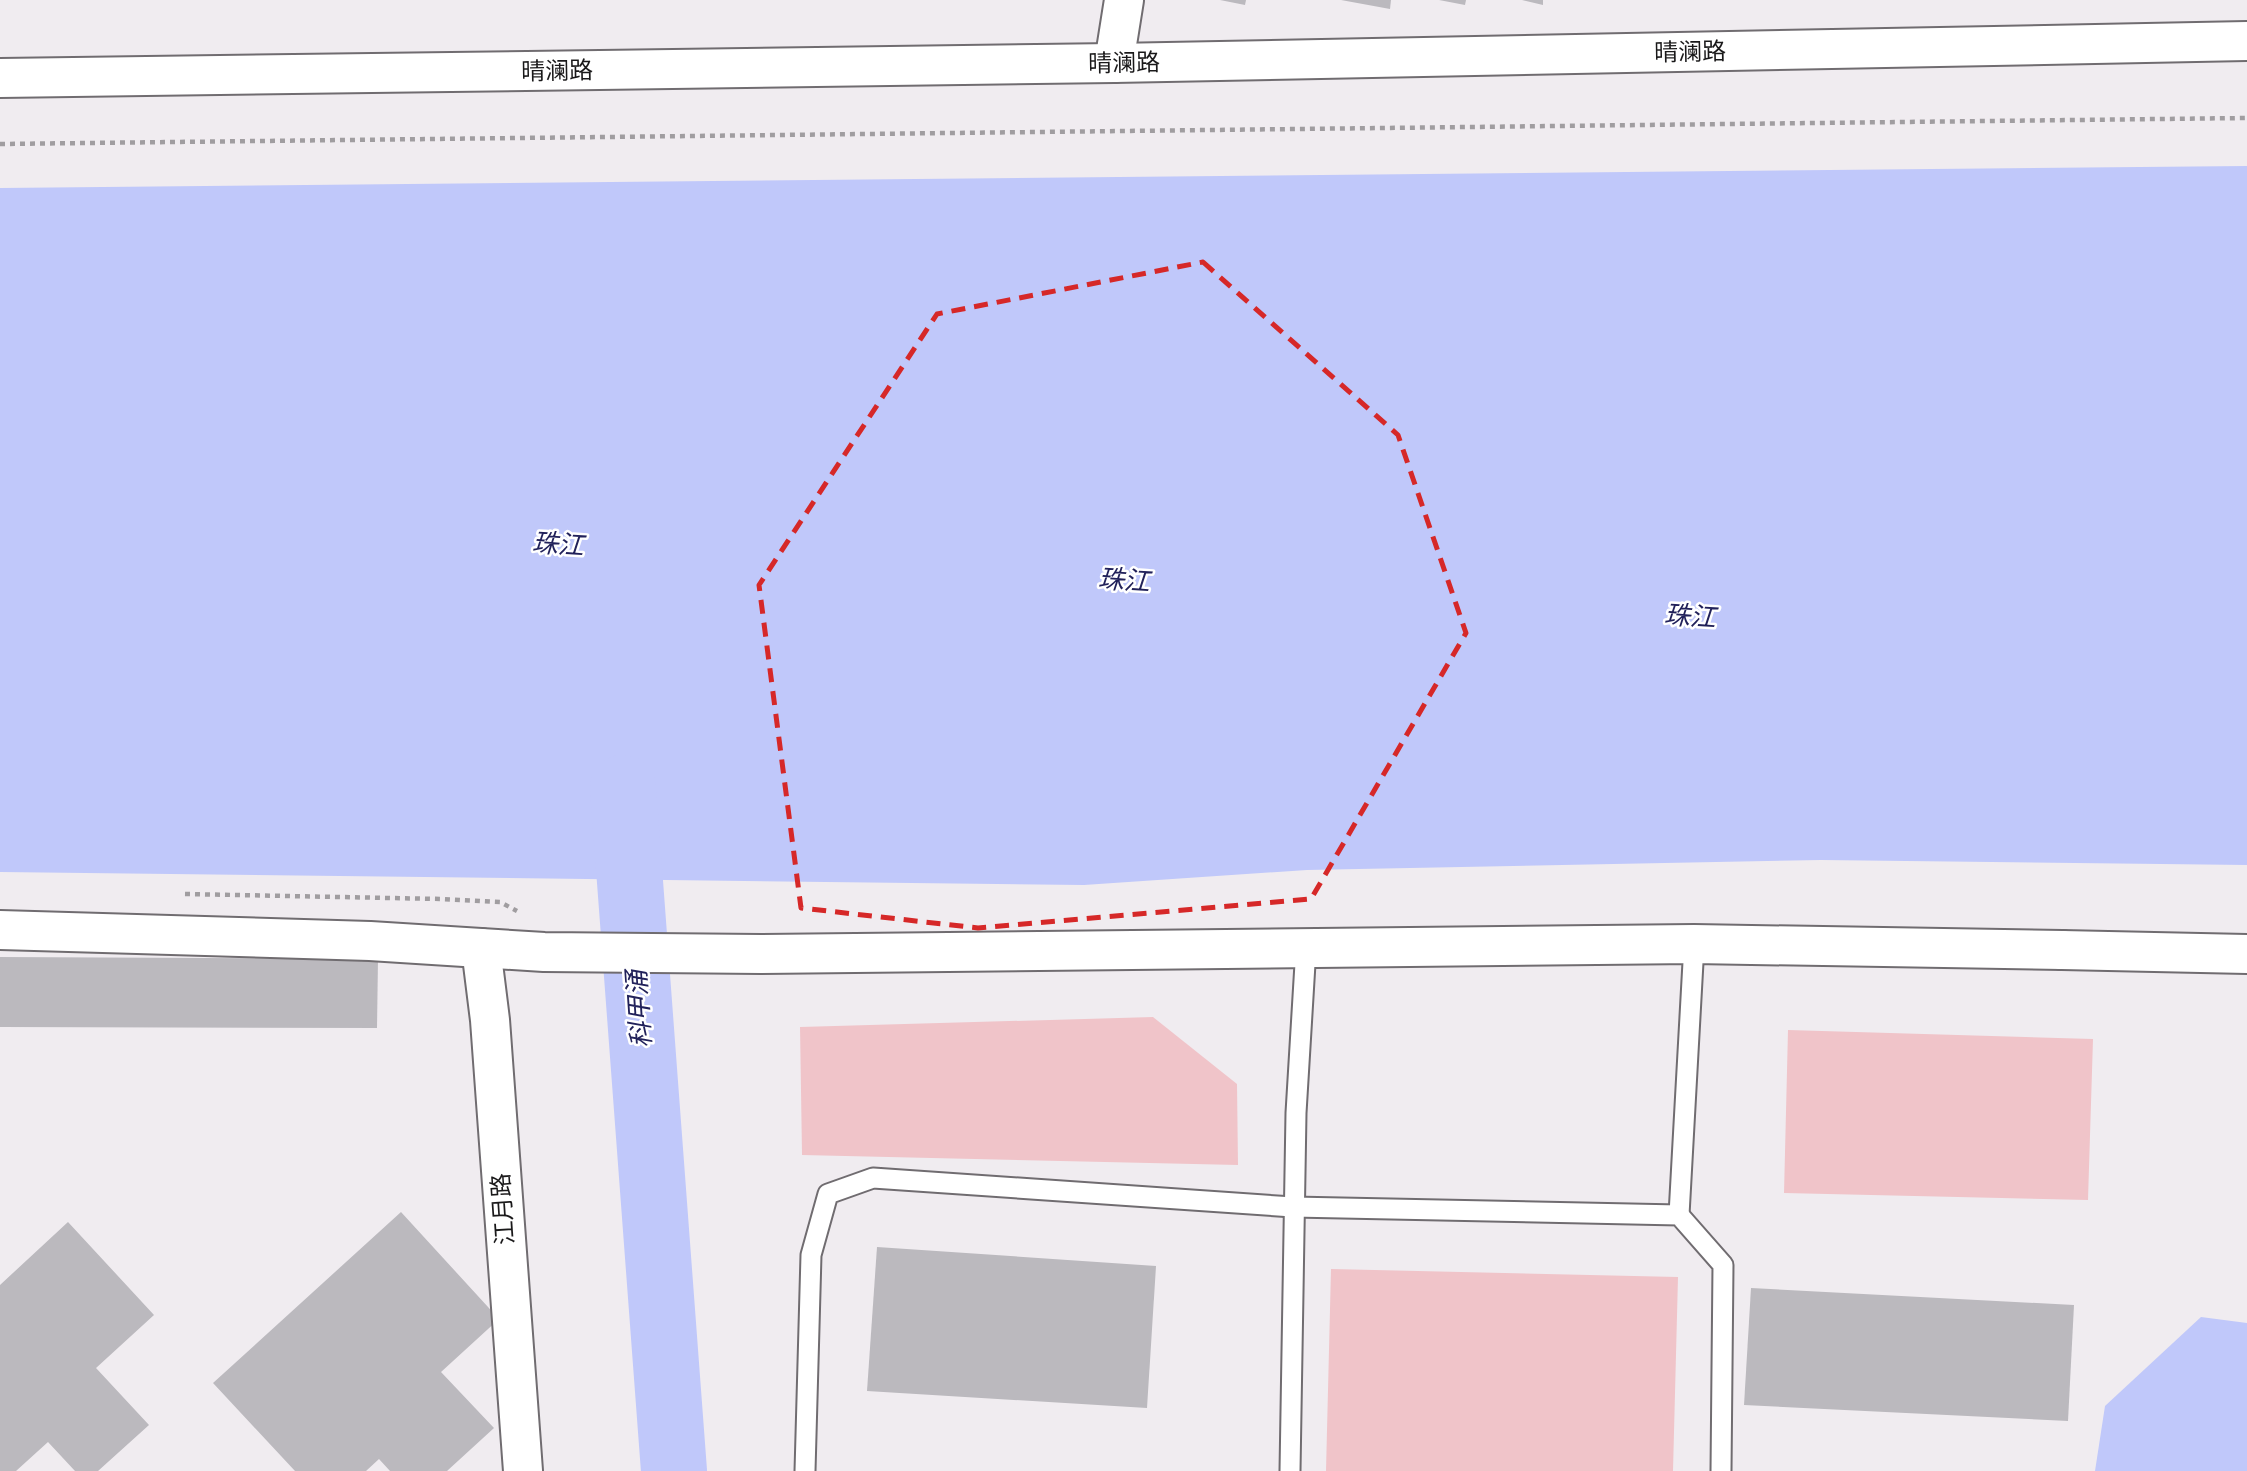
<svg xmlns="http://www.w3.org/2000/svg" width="2247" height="1471" viewBox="0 0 2247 1471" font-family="Figtree,'Noto Sans SC',sans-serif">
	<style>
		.green { fill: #f0c4c9 }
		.water { fill: #c0c8fa }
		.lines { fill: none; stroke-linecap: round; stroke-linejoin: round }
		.river { stroke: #c0c8fa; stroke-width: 66 }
		.building { fill: #bbb9be }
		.lane-casing { stroke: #706c70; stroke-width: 23 }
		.street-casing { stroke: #706c70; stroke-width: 42 }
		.secondary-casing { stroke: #706c70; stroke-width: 42 }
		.path { stroke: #a09da0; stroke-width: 4.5; stroke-dasharray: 5 5; stroke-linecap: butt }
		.lane { stroke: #fff; stroke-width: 19 }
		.street { stroke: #fff; stroke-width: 38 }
		.secondary { stroke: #fff; stroke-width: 38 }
		.marked { fill: none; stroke: #d62828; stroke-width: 5; stroke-dasharray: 14 9; stroke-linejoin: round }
		.labels { text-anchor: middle; stroke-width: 5; stroke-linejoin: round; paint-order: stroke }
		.street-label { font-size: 24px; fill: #1a191a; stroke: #fff }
		.water-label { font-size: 26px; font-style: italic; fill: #21215a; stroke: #fff }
	</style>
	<rect width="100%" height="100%" fill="#f0ecf0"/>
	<g class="green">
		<path d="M1153,1017L1237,1084L1238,1165L802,1155L800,1027Z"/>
		<path d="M1788,1030L2093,1039L2088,1200L1784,1193Z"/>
		<path d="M1331,1269L1678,1277L1673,1471H1326Z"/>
	</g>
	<g class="water">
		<path d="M2247,166V865L1821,860L1307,870L1084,885L0,872V188Z"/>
		<path d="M2201,1317L2247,1323V1471H2095L2105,1406Z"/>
	</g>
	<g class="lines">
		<path class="river" d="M623,788L674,1471"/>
	</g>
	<g class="building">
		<path d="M1220,0H1246L1245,5Z"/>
		<path d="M1341,0H1391L1390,9Z"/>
		<path d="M1439,0H1466L1465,5Z"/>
		<path d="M1522,0H1543V5Z"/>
		<path d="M0,957L378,959L377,1028L0,1027Z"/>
		<path d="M401,1212L499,1319L441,1372L494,1428L447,1471H390L379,1459L366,1471H295L213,1383Z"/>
		<path d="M68,1222L154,1315L96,1368L149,1425L98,1471H75L48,1442L16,1471H0V1285Z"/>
		<path d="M877,1247L1156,1266L1147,1408L867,1391Z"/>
		<path d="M1751,1288L2074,1305L2068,1421L1744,1405Z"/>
	</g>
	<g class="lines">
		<g class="lane-casing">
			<g id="lane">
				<path d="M1679,1215L1694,944"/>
				<path d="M805,1471L811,1255L828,1194L873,1178L1293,1207L1679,1215L1723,1265L1721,1471"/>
				<path d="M1290,1471L1296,1113L1306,947"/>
			</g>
		</g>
		<g class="street-casing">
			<g id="street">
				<path d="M1114,63L1124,0"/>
				<path d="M0,78L1114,63L2247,41"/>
				<path d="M2062,950L2247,954"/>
			</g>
		</g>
		<g class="secondary-casing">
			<g id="secondary">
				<path d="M0,930L370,941L544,952L761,954L1694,944L2062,950"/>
				<path d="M481,948L490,1020L523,1471"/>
			</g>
		</g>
		<g class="path">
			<path d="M0,144L2247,118"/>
			<path d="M185,894L442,899L500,902L517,911"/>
		</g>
		<use href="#lane" class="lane"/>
		<use href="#street" class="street"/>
		<use href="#secondary" class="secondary"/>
	</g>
	<path class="marked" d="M1203,262L1398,435L1466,633L1311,899L978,928L801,908L759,585L937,314Z"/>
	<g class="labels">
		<g class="street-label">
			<text transform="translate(1690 52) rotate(-1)" y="8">晴澜路</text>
			<text transform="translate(1124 63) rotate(-1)" y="8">晴澜路</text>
			<text transform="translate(557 71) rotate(-1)" y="8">晴澜路</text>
			<text transform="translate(503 1209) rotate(-94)" y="8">江月路</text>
		</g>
		<g class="water-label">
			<text transform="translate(558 544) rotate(4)" y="9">珠江</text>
			<text transform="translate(1124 580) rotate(4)" y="9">珠江</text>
			<text transform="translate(1690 616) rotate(4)" y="9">珠江</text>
			<text transform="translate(639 1009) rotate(-94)" y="9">科甲涌</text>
		</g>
	</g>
</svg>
